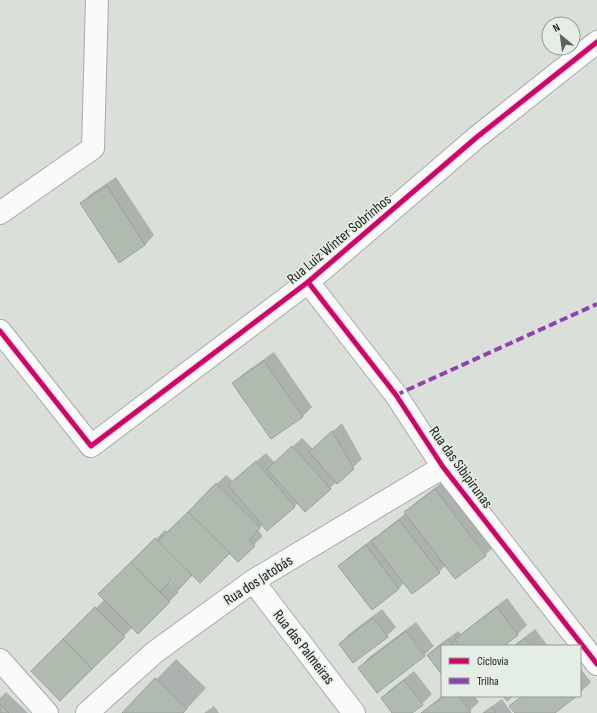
<svg xmlns="http://www.w3.org/2000/svg" width="597" height="713" viewBox="0 0 597 713" font-family="'Sofia Sans Condensed',sans-serif">
	<style>
		.shadow { fill: #0003; fill-rule: evenodd }
		.building { fill: #afbbaf; stroke: #9b9f9b }
		.lines { fill: none; stroke-linecap: round; stroke-linejoin: round }
		.street-casing { stroke: #a8aba8; stroke-width: 24 }
		.street { stroke: #f9faf9; stroke-width: 22 }
		.quiet { stroke: #8e44ad; stroke-width: 4; stroke-dasharray: 8 4; stroke-linecap: butt }
		.cycleway-casing { stroke: #e5eee5; stroke-width: 8 }
		.cycleway { stroke: #d6006c; stroke-width: 5 }
		.labels { text-anchor: middle; stroke-width: 3; stroke-linejoin: round; paint-order: stroke }
		.street-label { font-size: 15px; fill: #1b1e1b; stroke: #e5eee5 }
	</style>
	<rect width="100%" height="100%" fill="#dadfda"/>
	<g class="shadow">
		<path d="M116,177L154,235L145,245L81,203L91,194Z"/>
		<path d="M274,352L312,407L303,416L271,438L233,384L243,374Z"/>
		<path d="M342,423L362,459L330,488L298,503L294,507L263,524L258,530L263,536L238,560L230,552L192,574L177,590L179,592L138,633L133,627L60,700L32,671L105,599L100,594L165,530L168,532L226,475L233,481L266,453L275,463L302,438L313,449ZM170,580L178,588L177,589L169,582Z"/>
		<path d="M445,480L495,546L485,555L455,578L446,565L439,572L404,583L399,588L372,608L340,566L349,557L376,536L377,537L382,532L406,513V512L415,503Z"/>
		<path d="M507,598L527,625L518,634L503,646H442V673L429,655L438,646L458,631L461,634L466,630Z"/>
		<path d="M382,609L396,627L387,636L340,644L349,634Z"/>
		<path d="M416,622L434,646L424,655L377,692L359,668L368,658Z"/>
		<path d="M535,629L548,646H513Z"/>
		<path d="M176,659L206,688L183,713H124Z"/>
		<path d="M580,668L591,682L580,693Z"/>
		<path d="M414,671L432,694L422,704L411,713H394L382,698L391,689Z"/>
		<path d="M6,692L28,713H0V698Z"/>
		<path d="M442,696H475L479,702L467,713H421Z"/>
		<path d="M502,699L512,713H482Z"/>
		<path d="M214,706L219,713H204Z"/>
	</g>
	<g class="building">
		<path d="M107,186L145,245L119,263L80,203Z"/>
		<path d="M264,361L303,417L271,439L232,383Z"/>
		<path d="M332,431L354,469L337,484L309,452Z"/>
		<path d="M292,446L331,489L305,512L267,469Z"/>
		<path d="M256,461L295,507L267,531L228,485Z"/>
		<path d="M216,483L260,528L249,540L255,546L238,562L188,512Z"/>
		<path d="M435,489L486,556L455,579L404,512Z"/>
		<path d="M188,512L230,553L200,583L158,541Z"/>
		<path d="M399,520L440,573L412,594L371,541Z"/>
		<path d="M155,538L192,575L178,590L170,581L160,592L131,562Z"/>
		<path d="M366,545L399,589L372,610L338,566Z"/>
		<path d="M131,562L170,602L138,634L98,594Z"/>
		<path d="M95,607L125,637L92,669L63,639Z"/>
		<path d="M497,607L518,635L504,646H460L455,639Z"/>
		<path d="M373,618L388,637L353,663L339,644Z"/>
		<path d="M406,631L425,656L377,693L358,668Z"/>
		<path d="M525,638L531,646H515Z"/>
		<path d="M63,639L92,669L60,701L31,671Z"/>
		<path d="M448,639L453,646H442V675L427,655Z"/>
		<path d="M155,678L187,709L183,713H122Z"/>
		<path d="M404,680L423,705L412,713H392L381,698Z"/>
		<path d="M444,696H459L471,712L469,713H421Z"/>
		<path d="M503,696H513L507,701Z"/>
		<path d="M522,696H577L555,713H515L509,706Z"/>
		<path d="M0,704L9,713H0Z"/>
		<path d="M492,707L496,713H484Z"/>
	</g>
	<g class="lines">
		<g class="street-casing">
			<g id="street">
				<path d="M0,213L93,148L97,0"/>
				<path d="M308,282L396,395L443,467L597,664"/>
				<path d="M0,331L91,446L308,282L477,137L597,42"/>
				<path d="M253,581L354,713"/>
				<path d="M0,660L47,713"/>
				<path d="M87,713L155,652L253,581L443,467"/>
			</g>
		</g>
		<use href="#street" class="street"/>
		<path class="quiet" d="M396,395L597,304"/>
		<g class="cycleway-casing">
			<g id="cycleway">
				<path d="M308,282L396,395L443,467L597,664"/>
				<path d="M0,331L91,446L308,282L477,137L597,42"/>
			</g>
		</g>
		<use href="#cycleway" class="cycleway"/>
	</g>
	<g class="labels">
		<g class="street-label">
			<text transform="translate(339 239) rotate(-40)" y="5">Rua Luiz Winter Sobrinhos</text>
			<text transform="translate(461 467) rotate(54)" y="5">Rua das Sibipirunas</text>
			<text transform="translate(258 580) rotate(-33)" y="5">Rua dos Jatobás</text>
			<text transform="translate(304 647) rotate(52)" y="5">Rua das Palmeiras</text>
		</g>
	</g>
	<rect x="441" y="645" width="140" height="52" fill="#e5eee5" stroke="#949b94"/>
	<rect x="449" y="658" width="20" height="6" fill="#d6006c" stroke="#949b94"/>
	<text x="477" y="665" font-size="12" fill="#1b1e1b">Ciclovia</text>
	<rect x="449" y="678" width="20" height="6" fill="#8e44ad" stroke="#949b94"/>
	<text x="477" y="685" font-size="12" fill="#1b1e1b">Trilha</text>
	<g transform="translate(561 36) rotate(331)"><circle r="19" fill="#e5eee5" stroke="#949b94"/>
	<path d="M0-3L7 15L0 10L-7 15Z" fill="#5e625e"/>
	<text y="-6" font-size="11" font-weight="bold" text-anchor="middle" fill="#1b1e1b">N</text>
	</g>
</svg>
